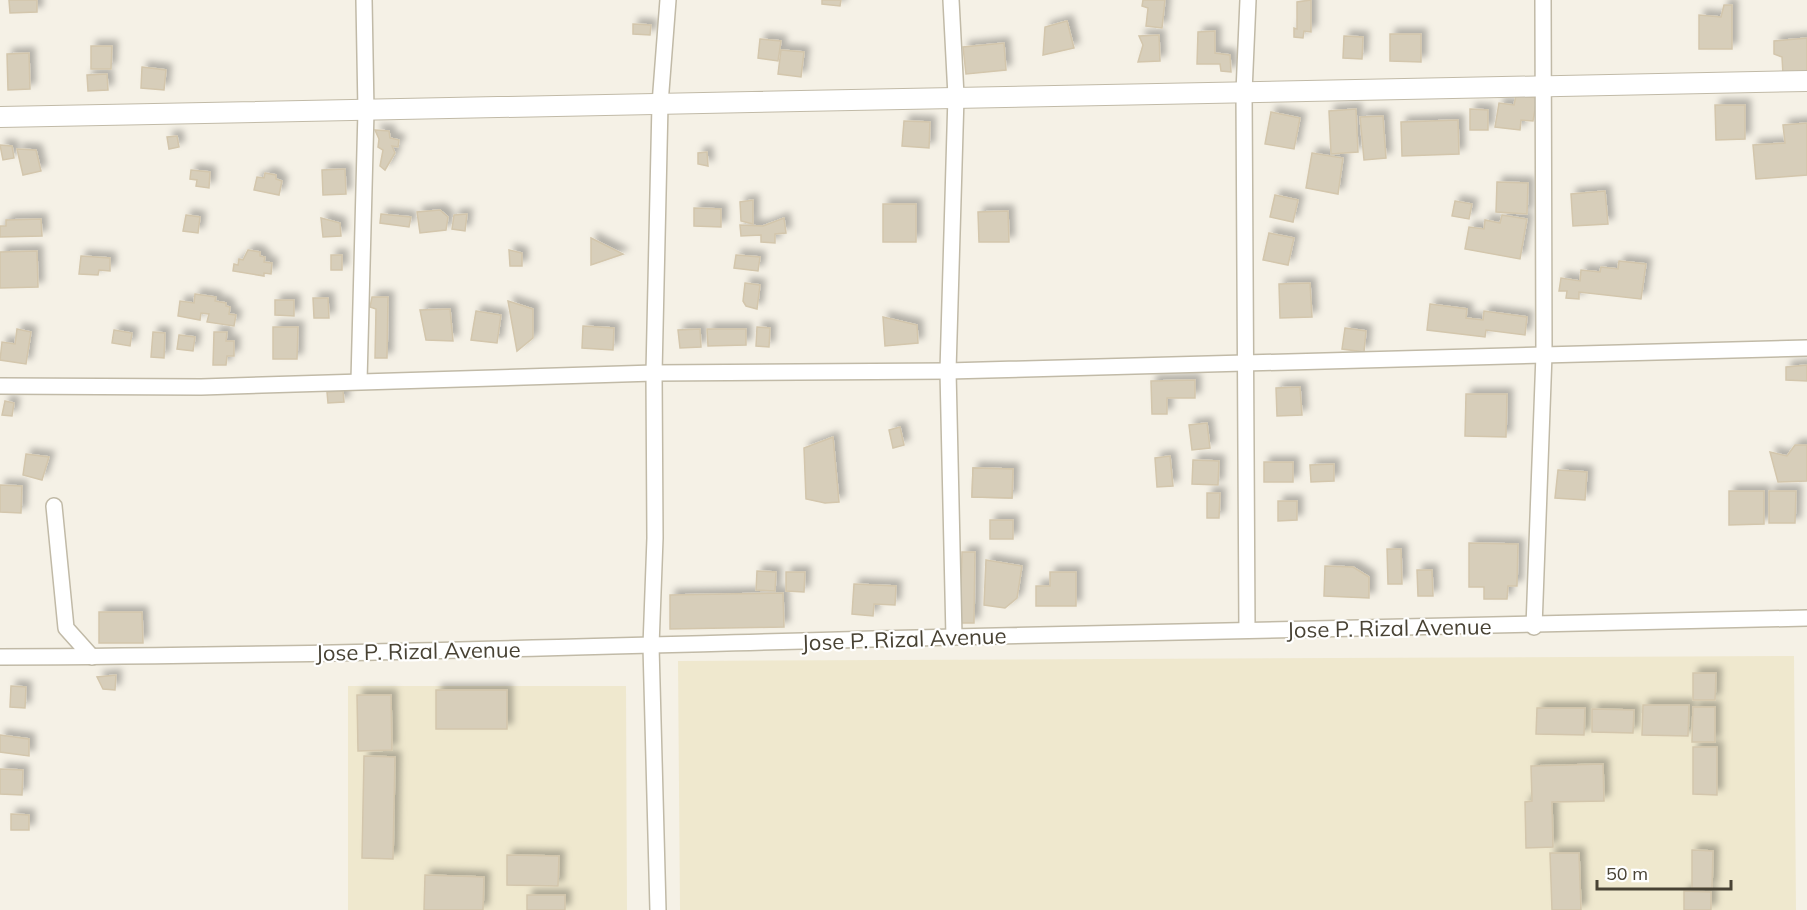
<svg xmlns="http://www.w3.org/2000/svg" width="1807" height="910" viewBox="0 0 1807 910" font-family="Mulish,sans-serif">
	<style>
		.education { fill: #efe8ce }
		.building { fill: #d7ceba; stroke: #d3c6ac; stroke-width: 1.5; filter: url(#shadow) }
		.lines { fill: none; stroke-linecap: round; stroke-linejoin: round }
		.minor-casing { stroke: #c1baa7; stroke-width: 18 }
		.tertiary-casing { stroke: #c1baa7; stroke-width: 22 }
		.minor { stroke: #fff; stroke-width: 15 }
		.tertiary { stroke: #fff; stroke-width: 20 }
		.labels { text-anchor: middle; stroke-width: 4.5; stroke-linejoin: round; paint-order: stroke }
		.street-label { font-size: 22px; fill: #484234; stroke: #fff }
	</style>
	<defs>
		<filter id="shadow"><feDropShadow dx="5.5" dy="-5.5" stdDeviation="3" flood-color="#0004"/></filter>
	</defs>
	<rect width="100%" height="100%" fill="#f5f1e6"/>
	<g class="education">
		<path d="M1794,656L1796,910H680L678,661Z"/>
		<path d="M348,686H626L627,910H348Z"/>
	</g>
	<g class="building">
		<path d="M9,0H37V12L10,13Z"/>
		<path d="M822,0H841L840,6L822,4Z"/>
		<path d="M1143,0H1165L1162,28L1146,26L1148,8L1142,6Z"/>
		<path d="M1311,0V32L1304,31L1303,38L1294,37V28L1297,29V2Z"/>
		<path d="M1724,5H1732V49H1699V15L1721,17Z"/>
		<path d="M1067,21L1074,48L1043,55L1045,27Z"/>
		<path d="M633,24L651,25L650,35L633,34Z"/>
		<path d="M1215,31V53L1230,55L1231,72L1221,71L1220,64H1197L1198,32Z"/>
		<path d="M1390,34H1421V62L1390,61Z"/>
		<path d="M1159,35L1160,61L1138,62L1143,45L1139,36Z"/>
		<path d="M1344,36L1363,37L1362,59L1343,58Z"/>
		<path d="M1807,38V71L1783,75L1782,57L1774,54V41Z"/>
		<path d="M760,39L781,41L778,61L758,58Z"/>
		<path d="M1004,43L1006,70L966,74L963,47Z"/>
		<path d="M91,46H112L111,69H91Z"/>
		<path d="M781,50L804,52L801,77L778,74Z"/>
		<path d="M29,53L30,89L8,90L7,54Z"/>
		<path d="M142,67L166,70L164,90L141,88Z"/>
		<path d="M107,74L108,90L88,91L87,75Z"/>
		<path d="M1516,95L1537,98L1533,121L1521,120L1520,130L1495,127L1499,103L1514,105Z"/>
		<path d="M1715,105H1745V139L1716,140Z"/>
		<path d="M1356,109L1358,152L1331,154L1329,111Z"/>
		<path d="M1470,109L1488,110V130H1470Z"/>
		<path d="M1271,112L1300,118L1294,149L1265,144Z"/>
		<path d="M1383,116L1386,158L1364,160L1360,117Z"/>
		<path d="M1458,120L1459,154L1402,156L1401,122Z"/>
		<path d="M904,121L930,122L929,148L902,146Z"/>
		<path d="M1807,123V175L1756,179L1753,145L1785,143L1783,125Z"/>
		<path d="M375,130L389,131L390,138L399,140L398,147L392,146L395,153L385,170L380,166L383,150L378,147L379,139Z"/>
		<path d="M177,136L179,147L169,149L167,137Z"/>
		<path d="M0,145L12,146L14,158L3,160Z"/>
		<path d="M17,149L36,150L41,171L23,175Z"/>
		<path d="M707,152L708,166L698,164V153Z"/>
		<path d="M1312,153L1343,158L1338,194L1306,188Z"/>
		<path d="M345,169L346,194L323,195L322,170Z"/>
		<path d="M191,170L210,172L209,188L196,186L197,180L190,179Z"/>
		<path d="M265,173L276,175V179L282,181L279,195L254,190L257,177L264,178Z"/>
		<path d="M1497,182L1528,183L1527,214L1496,212Z"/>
		<path d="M1605,191L1608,224L1573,226L1571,194Z"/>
		<path d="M1275,195L1298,200L1293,222L1270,217Z"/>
		<path d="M753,200V224L741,221L740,202Z"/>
		<path d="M1455,201L1472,204L1469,219L1452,216Z"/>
		<rect x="883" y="204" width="33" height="38"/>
		<path d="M694,208L721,209V227L694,226Z"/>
		<path d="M440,210L448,217L446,230L420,233L417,212Z"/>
		<path d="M1008,211L1009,242H979L978,212Z"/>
		<path d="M381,214L411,217L409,227L380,223Z"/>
		<path d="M467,214L465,231L452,229L454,215Z"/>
		<path d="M186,215L200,217L198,233L183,231Z"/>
		<path d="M1502,215L1527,219L1520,259L1465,249L1469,227L1484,229L1485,220L1500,223Z"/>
		<path d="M321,218L340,223L341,236L323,237Z"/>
		<path d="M784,218L786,233L775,234V243L761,242V235L741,236L740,225L763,226Z"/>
		<path d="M41,219L42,236L0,237V226H6V220Z"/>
		<path d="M1269,233L1294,238L1288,265L1263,260Z"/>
		<path d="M591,238L623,254L591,265Z"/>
		<path d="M248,250L260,252V256L265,257L264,262L272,263L271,274L264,273V276L233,271L234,264L238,265L239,259L243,260Z"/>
		<path d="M509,250L522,253V266H510Z"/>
		<path d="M37,251L38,287L0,288V252Z"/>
		<rect x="331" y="255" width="11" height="15"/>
		<path d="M736,255L760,257L758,271L734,268Z"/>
		<path d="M81,256L110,258V271L99,270L98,275L79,274Z"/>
		<path d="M1619,261L1646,264L1641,299L1579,292V299L1566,298L1567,291H1559L1561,278L1580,281L1581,270L1600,272L1601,267L1618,269Z"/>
		<path d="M745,283L760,285L757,309L746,306L743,301Z"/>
		<path d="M1310,283L1312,317L1280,318L1279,284Z"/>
		<path d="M195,294L216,297L215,301L226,303V306L230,307L229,314L236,315L234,326L207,322L209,314L201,313L200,320L178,316L180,301L194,303Z"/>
		<path d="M372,297H388L387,358H375L376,309L370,307Z"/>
		<path d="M313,298H328L329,318H314Z"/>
		<path d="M275,300H294V316L275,315Z"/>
		<path d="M508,301L533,309V338L517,351Z"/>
		<path d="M1430,304L1467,309L1466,318L1483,320L1484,311L1527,317L1525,335L1486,330L1485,337L1427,330Z"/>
		<path d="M450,309L453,341L426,340L420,310Z"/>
		<path d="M476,311L501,315L497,343L471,340Z"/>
		<path d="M883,317L917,325L918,343L885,346Z"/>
		<path d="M583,326L614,328L613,350L582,348Z"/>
		<path d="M273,327H298L297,359H273Z"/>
		<path d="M757,327L770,328L769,347L756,346Z"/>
		<path d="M1345,328L1366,331L1364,352L1342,349Z"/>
		<path d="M17,329L31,332L26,364L0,360L2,342L15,344Z"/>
		<path d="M700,329L701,347L680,348L678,330Z"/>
		<path d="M707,329H746V345L708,346Z"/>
		<path d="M114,330L132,333L130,346L112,343Z"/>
		<path d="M153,332L165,333L164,358L151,357Z"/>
		<path d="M214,332H227L226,341H234V356H227L226,365H213Z"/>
		<path d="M179,335L195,337L193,351L177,349Z"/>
		<path d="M1807,365V381L1786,380V367Z"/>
		<path d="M1195,380V398H1167V414H1152L1151,381Z"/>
		<path d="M1300,387L1302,415L1277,416L1276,388Z"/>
		<path d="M343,391L344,402L328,403L327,392Z"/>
		<path d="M1466,394H1507L1506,437L1465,436Z"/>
		<path d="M5,401L14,403L12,416L2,415Z"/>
		<path d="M1207,423L1210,448L1192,450L1189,425Z"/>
		<path d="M900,427L904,445L893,448L889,430Z"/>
		<path d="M833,437L839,502L825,503L806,499L804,448Z"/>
		<path d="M1795,445H1807V481L1778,482L1770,452L1787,456Z"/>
		<path d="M26,454L49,457L42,480L23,475Z"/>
		<path d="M1170,456L1173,486L1157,487L1155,458Z"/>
		<path d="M1193,460L1219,461L1218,485L1192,484Z"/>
		<rect x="1264" y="462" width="29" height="20"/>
		<path d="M1334,464V481L1311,482L1310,465Z"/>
		<path d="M973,468L1013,469L1012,498L972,497Z"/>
		<path d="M973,468L1013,469L1012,498L972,497Z"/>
		<path d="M1558,470L1587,472L1585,500L1555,498Z"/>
		<path d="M0,485L22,486L21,513L0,512Z"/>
		<path d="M1729,491H1764V524L1729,525Z"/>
		<path d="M1769,491H1796L1795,523H1769Z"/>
		<path d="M1207,493H1220L1219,518H1207Z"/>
		<path d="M1278,501H1297V520L1278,521Z"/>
		<rect x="990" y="520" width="23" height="19"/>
		<path d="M1469,543L1518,544L1517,586H1508L1507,599H1484V587H1469Z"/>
		<path d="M1387,549H1401L1402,584H1388Z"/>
		<path d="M962,552H975L974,623H960Z"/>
		<path d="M986,560L1022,566L1017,598L1005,608L984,605Z"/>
		<path d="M1325,566L1353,567L1369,577V598L1324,596Z"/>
		<path d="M1417,570H1432L1433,596H1418Z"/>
		<path d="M757,571L776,572L775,591L756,590Z"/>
		<path d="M786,572H805L804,592L786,591Z"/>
		<path d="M1050,572H1076V606H1036V586H1050Z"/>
		<path d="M854,584L896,586L895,605L874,604L873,616L852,614Z"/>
		<path d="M783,593L784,627L670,629V595Z"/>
		<path d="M99,612H142L143,643H99Z"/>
		<path d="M1693,673H1716L1715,700H1693Z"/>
		<path d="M116,675L115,690L103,689L97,677Z"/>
		<path d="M11,686L26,687L25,708L10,707Z"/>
		<rect x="436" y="690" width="71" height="39"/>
		<path d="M357,695H391L392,750L358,751Z"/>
		<path d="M1643,705H1689L1688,736L1642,735Z"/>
		<path d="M1693,707H1715V742H1692Z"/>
		<path d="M1537,708H1585L1584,735L1536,734Z"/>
		<path d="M1592,709L1634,710L1633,733L1592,732Z"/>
		<path d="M0,735L29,739V756L0,752Z"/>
		<path d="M1693,747H1717V795L1693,794Z"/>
		<path d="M364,756L395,757L393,859L362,858Z"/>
		<path d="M1603,764L1604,801L1552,802L1553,847L1526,848L1525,802L1532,801L1531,766Z"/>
		<path d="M0,769L23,770L22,795L0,794Z"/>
		<path d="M11,814L29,815V830H11Z"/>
		<path d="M1692,850L1713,851L1712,888H1692Z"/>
		<path d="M1550,853H1579L1581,910H1552Z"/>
		<path d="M507,855L559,856L558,886L507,885Z"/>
		<path d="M425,875L484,877L483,910H424Z"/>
		<path d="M1684,891L1711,892V910H1684Z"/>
		<rect x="527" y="895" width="38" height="15"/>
	</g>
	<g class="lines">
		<g class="minor-casing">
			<g id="minor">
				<path d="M951,0L956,96L948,371L954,637"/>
				<path d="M359,381L366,111L364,0"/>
				<path d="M0,386L201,387L654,373L948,371L1807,348"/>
				<path d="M54,506L66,628L92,657"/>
				<path d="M1534,627L1544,354L1543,0"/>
				<path d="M1247,630L1244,92L1248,0"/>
				<path d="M0,657C318,656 636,645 953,637C1238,629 1523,627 1807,618"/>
				<path d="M658,910L651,646L655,538L654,373L660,104L668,0"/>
			</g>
		</g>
		<g class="tertiary-casing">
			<path id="tertiary" d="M0,117L1807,81"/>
		</g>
		<use href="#minor" class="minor"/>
		<use href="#tertiary" class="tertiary"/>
	</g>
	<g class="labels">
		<g class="street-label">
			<text transform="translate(1389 628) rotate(-1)" y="8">Jose P. Rizal Avenue</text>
			<text transform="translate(904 639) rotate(-2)" y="8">Jose P. Rizal Avenue</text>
			<text transform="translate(418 651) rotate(-1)" y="8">Jose P. Rizal Avenue</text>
		</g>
	</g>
	<path d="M1597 880v9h134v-9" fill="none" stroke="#484234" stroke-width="3"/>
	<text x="1606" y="880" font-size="18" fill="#484234" stroke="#ffffff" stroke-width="4.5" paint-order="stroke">50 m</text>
</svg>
